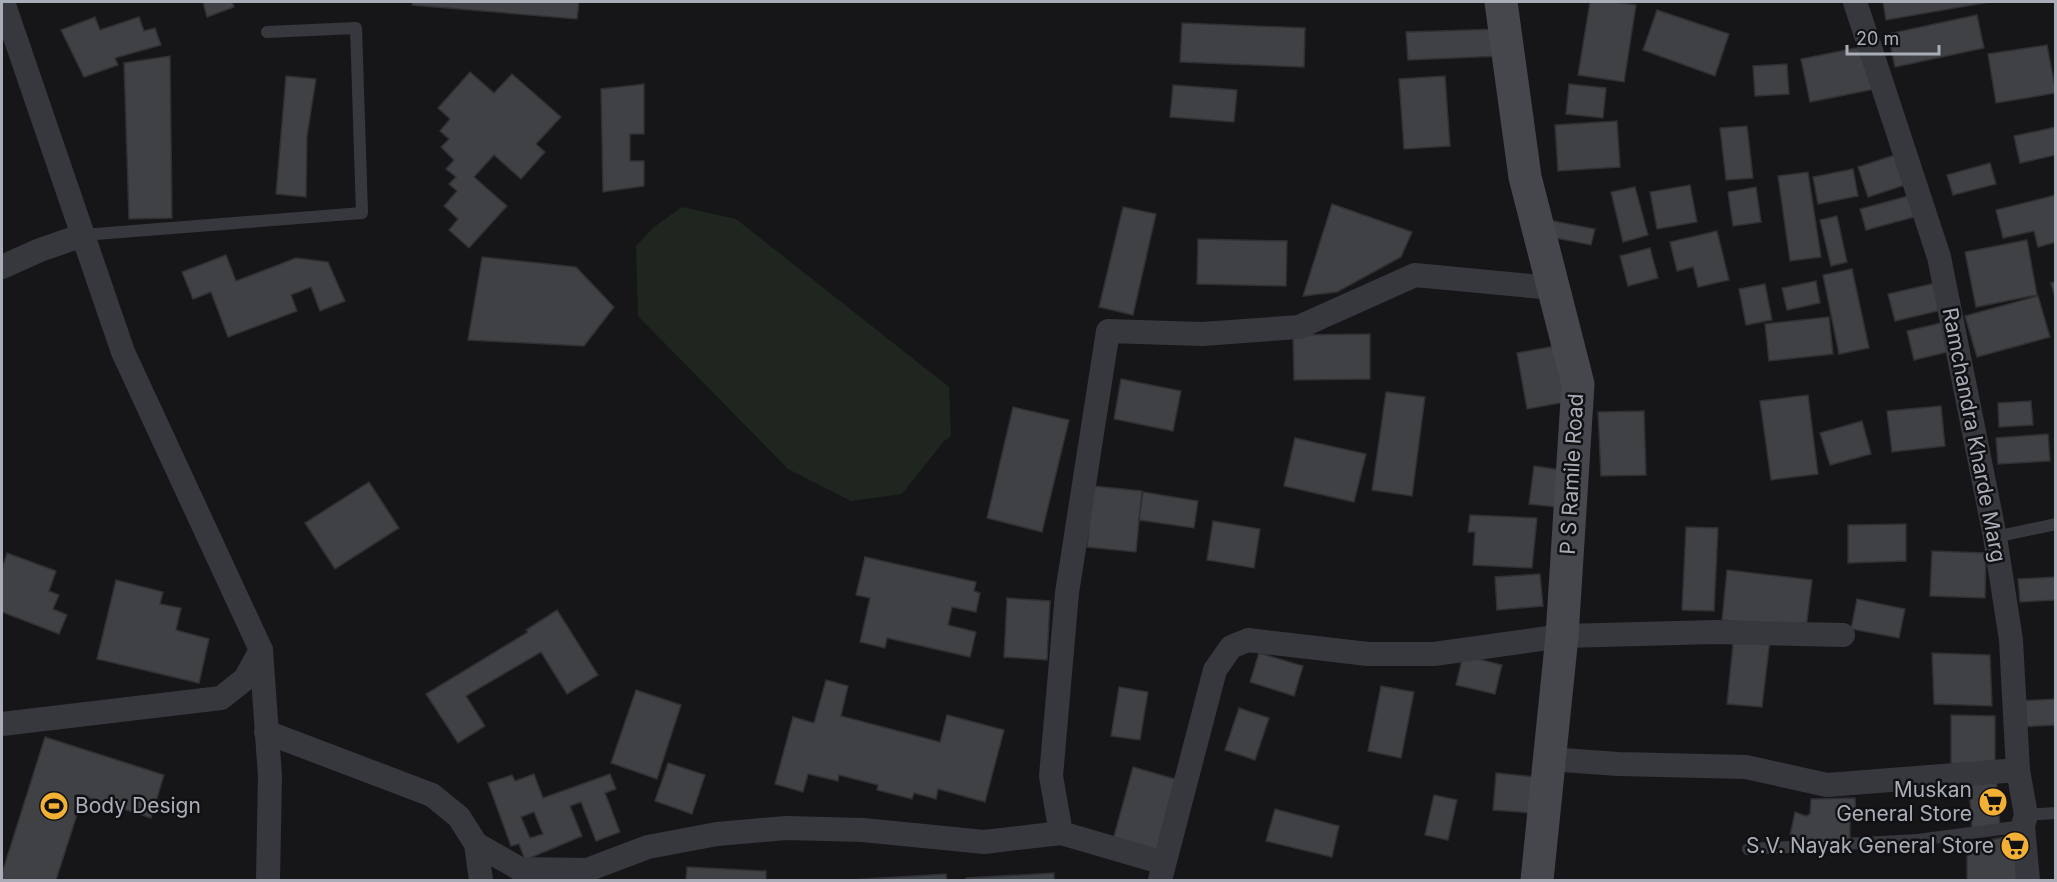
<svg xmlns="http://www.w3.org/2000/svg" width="2057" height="882" viewBox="0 0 2057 882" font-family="Inter,sans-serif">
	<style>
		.green { fill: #1e261f }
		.building { fill: #404145; stroke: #303034; stroke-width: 1.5; fill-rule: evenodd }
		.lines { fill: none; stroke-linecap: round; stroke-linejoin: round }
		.lane { stroke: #37383d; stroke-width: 12 }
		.street { stroke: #37383d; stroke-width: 24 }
		.secondary { stroke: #45474d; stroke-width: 33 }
		.labels { text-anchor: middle; stroke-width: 5; stroke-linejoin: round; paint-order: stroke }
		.street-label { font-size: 21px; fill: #a8adb8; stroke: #111113 }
		.poi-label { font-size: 21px; fill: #a8adb8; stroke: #111113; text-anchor: end }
	</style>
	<rect width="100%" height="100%" fill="#161618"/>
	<path class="green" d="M682,207L736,219L949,387L951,436L944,441L902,494L851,501L788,469L638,316L636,246L654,227Z"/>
	<g class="building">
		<path d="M203,2H232L234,7L207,17Z"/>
		<path d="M413,2H579L577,19L412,5Z"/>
		<path d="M1590,2H1614L1636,5L1624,82L1578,75Z"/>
		<path d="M1883,2H1990L1886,20Z"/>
		<path d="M1657,10L1729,34L1715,76L1643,50Z"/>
		<path d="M1977,15L1984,48L1895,67L1888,34Z"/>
		<path d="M95,17L100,30L139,17L144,31L155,28L161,45L115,58L118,65L84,77L61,30Z"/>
		<path d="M1182,23L1305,28L1304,67L1180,62Z"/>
		<path d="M1500,29L1501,56L1408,60L1406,32Z"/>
		<path d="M2047,45L2056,93L1996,103L1988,54Z"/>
		<path d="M1866,46L1875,89L1810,102L1801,59Z"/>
		<path d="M170,56L172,218L129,219L124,63Z"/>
		<path d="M1787,64L1789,94L1755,96L1753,66Z"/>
		<path d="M470,72L494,93L512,74L561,117L536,144L545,152L521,179L494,155L474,177L507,206L469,248L449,230L458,219L444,206L457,191L449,184L456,177L446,169L454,160L441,147L449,139L440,131L450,119L438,108Z"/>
		<path d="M286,76L316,79L307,136L306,197L276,194Z"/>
		<path d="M1445,76L1450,146L1404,149L1399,79Z"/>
		<path d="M644,84V134H630V161H644V186L603,192L601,89Z"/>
		<path d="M1569,84L1606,88L1603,118L1566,114Z"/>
		<path d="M1173,85L1237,90L1234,122L1170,117Z"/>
		<path d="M1617,121L1620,167L1558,171L1555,125Z"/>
		<path d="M1747,126L1753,178L1726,180L1720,128Z"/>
		<path d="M2056,127V155L2020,163L2014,136Z"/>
		<path d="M1898,154L1908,184L1868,197L1858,167Z"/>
		<path d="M1990,163L1996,184L1953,195L1947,175Z"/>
		<path d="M1853,169L1858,196L1818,204L1813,177Z"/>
		<path d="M1808,172L1821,257L1790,261L1778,176Z"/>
		<path d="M1690,185L1697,222L1657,229L1650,192Z"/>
		<path d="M1635,187L1648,235L1623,242L1611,192Z"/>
		<path d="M1756,187L1761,222L1733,226L1728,192Z"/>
		<path d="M1912,195L1918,216L1866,230L1860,209Z"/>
		<path d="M2056,195V242L2038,247L2034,231L2003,238L1996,210Z"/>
		<path d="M1332,204L1412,232L1401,257L1337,292L1303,296Z"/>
		<path d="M1123,207L1156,214L1133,315L1099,307Z"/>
		<path d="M1837,216L1847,262L1831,266L1820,220Z"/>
		<path d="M1543,219L1595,229L1591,245L1540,235Z"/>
		<path d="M1717,231L1729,280L1698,287L1693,267L1677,271L1670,242Z"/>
		<path d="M1198,239L1287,241L1286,286L1197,284Z"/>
		<path d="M2027,240L2037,295L1976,307L1965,252Z"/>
		<path d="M1650,248L1658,278L1628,286L1620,256Z"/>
		<path d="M226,255L236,281L296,258L328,262L345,301L320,311L311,287L291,295L297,311L228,337L211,292L193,299L182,272Z"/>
		<path d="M482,257L576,267L614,307L584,346L468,340Z"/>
		<path d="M1852,269L1869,348L1839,354L1823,275Z"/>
		<path d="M1816,281L1820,303L1787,310L1782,288Z"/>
		<path d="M1940,282L1946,309L1895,321L1888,294Z"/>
		<path d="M2056,282V300L2051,283Z"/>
		<path d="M1765,284L1772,320L1746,325L1739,289Z"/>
		<path d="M2038,296L2050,337L1977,357L1965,316Z"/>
		<path d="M1829,317L1833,354L1769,361L1765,324Z"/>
		<path d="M1945,322L1952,351L1914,360L1907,331Z"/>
		<path d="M1370,334V379L1294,380L1293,335Z"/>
		<path d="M1560,345L1571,401L1527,409L1517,353Z"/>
		<path d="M1121,379L1181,391L1173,431L1114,419Z"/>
		<path d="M1386,392L1425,397L1412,496L1372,490Z"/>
		<path d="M1808,395L1818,474L1771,480L1760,401Z"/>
		<path d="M2031,401L2033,425L1999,427L1998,403Z"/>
		<path d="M1941,406L1945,446L1892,452L1887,411Z"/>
		<path d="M1013,407L1069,420L1042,532L987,518Z"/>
		<path d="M1644,411L1646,475L1601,476L1598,412Z"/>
		<path d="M1862,421L1871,454L1830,465L1820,433Z"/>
		<path d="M2048,434L2050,461L1998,464L1996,438Z"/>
		<path d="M1295,438L1366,454L1354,502L1284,486Z"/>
		<path d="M1534,466L1561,470L1556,507L1529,504Z"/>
		<path d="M369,482L399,528L335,569L305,523Z"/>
		<path d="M1093,486L1142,491L1136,552L1087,547Z"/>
		<path d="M1143,492L1198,501L1194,528L1139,520Z"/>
		<path d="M1470,515L1537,518L1532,568L1473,565L1475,532H1468Z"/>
		<path d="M1213,521L1260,529L1254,568L1207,560Z"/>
		<path d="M1906,524V561L1848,563V525Z"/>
		<path d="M1686,527L1718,528L1714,611L1682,610Z"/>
		<path d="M1932,551L1986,553L1985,598L1930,596Z"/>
		<path d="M7,553L56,571L49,591L59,595L53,609L67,615L59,634L2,612V569Z"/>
		<path d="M865,557L976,582L974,591L980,593L976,612L952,607L948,625L976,632L970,657L887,638L885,648L860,642L870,598L856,595Z"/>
		<path d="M1727,570L1812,580L1806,629L1722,620Z"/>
		<path d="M1540,574L1543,606L1497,610L1495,577Z"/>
		<path d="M2056,577V600L2020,602L2018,579Z"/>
		<path d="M116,580L163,592L160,604L181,608L176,630L209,639L199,683L97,659Z"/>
		<path d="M1007,598L1050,601L1047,660L1004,657Z"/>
		<path d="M1857,599L1905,609L1899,638L1851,629Z"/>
		<path d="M557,610L598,675L567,694L541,652L466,696L485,726L458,743L426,694L528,632L526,630Z"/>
		<path d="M1734,635L1770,639L1762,707L1727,704Z"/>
		<path d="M1259,653L1303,666L1294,696L1250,682Z"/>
		<path d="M1932,653L1990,655L1992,706L1934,704Z"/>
		<path d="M1463,655L1502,665L1495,694L1456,685Z"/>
		<path d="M826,680L848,686L841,716L940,742L947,715L1004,730L985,802L938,789L936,799L914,793L912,799L877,790L878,785L839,775L838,781L808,774L803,792L775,784L793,717L814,723Z"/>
		<path d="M1381,686L1414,692L1401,758L1368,751Z"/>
		<path d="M1119,687L1148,692L1140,740L1111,736Z"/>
		<path d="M636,690L681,705L657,779L611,763Z"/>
		<path d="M2056,699V725L2020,727L2018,701Z"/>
		<path d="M1239,708L1269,718L1255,760L1225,750Z"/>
		<path d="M1951,715L1995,716V768H1951Z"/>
		<path d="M45,737L164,775L151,818L83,796L56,880H2V873Z"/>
		<path d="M668,763L705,775L692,814L655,801Z"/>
		<path d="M1133,767L1182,781L1161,854L1113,840Z"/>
		<path d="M1496,773L1535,777L1531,813L1493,810Z"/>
		<path d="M534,774L543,798L610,774L616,789L605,793L620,832L596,841L581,802L570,806L582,836L525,860L519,844L511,846L488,783L512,775L515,781ZM534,812L543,834L530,838L521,817Z"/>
		<path d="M1996,775L2000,827L1972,828L1968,777Z"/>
		<path d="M1434,795L1457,800L1448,840L1425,835Z"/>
		<path d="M1855,798L1856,817H1850V841L1792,842L1795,836L1790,835L1795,812L1806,816L1810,814L1811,799Z"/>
		<path d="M1275,809L1339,826L1332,857L1266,841Z"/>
		<path d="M2017,835V880H1967V844Z"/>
		<path d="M687,867L766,871V880H686Z"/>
		<path d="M1054,873V880H966V878Z"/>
		<path d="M946,874L947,880H842H848Z"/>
	</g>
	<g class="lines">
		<g class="lane">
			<path d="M83,235L362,213L356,28L267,32"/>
			<path d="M1995,537L2056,524"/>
			<path d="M2026,815L2056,813"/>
			<path d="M1748,849L1918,840L2023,826"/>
		</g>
		<g class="street">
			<path d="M3,2L123,352L261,650L270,776L268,880"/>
			<path d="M1855,2L1939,257L1995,537L2011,640L2018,770L2026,815L2023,826L2028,880"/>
			<path d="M2,267L40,250L83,235"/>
			<path d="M2,724L221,698L245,679L261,650"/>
			<path d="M266,732L432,795L459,817L476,844L481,880"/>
			<path d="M1549,759L1618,764L1746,767L1827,785L2018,770"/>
			<path d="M476,844L520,869L587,870L648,847L717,834L786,828L863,830L984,842L1061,833"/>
			<path d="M1164,863L1061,833L1051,776L1067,593L1108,331L1202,334L1299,327L1415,275L1552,288"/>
			<path d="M1160,880L1215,670L1231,647L1248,640L1368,654H1434L1562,636L1716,632L1843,635"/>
		</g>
		<path class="secondary" d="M1501,2L1525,177L1578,384L1562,636L1537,880"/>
	</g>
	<defs>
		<g id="supermarket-disc" transform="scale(1.5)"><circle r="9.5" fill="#f2b134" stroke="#111113"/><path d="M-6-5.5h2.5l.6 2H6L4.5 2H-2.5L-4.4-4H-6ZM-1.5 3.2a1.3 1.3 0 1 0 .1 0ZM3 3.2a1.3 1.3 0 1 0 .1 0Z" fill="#111"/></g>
		<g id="stadium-disc" transform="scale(1.5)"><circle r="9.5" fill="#f2b134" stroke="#111113"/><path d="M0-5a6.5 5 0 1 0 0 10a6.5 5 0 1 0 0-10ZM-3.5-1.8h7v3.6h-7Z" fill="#111"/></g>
	</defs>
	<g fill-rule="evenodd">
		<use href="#supermarket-disc" x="1993" y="802"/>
		<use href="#stadium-disc" x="54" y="806"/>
		<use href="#supermarket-disc" x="2015" y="846"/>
	</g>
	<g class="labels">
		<g class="street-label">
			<text transform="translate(1974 435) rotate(79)" y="7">Ramchandra Kharde Marg</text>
			<text transform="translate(1572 474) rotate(-87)" y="7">P S Ramile Road</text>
		</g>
		<g class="poi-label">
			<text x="1972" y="797">Muskan<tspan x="1972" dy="24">General Store</tspan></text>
			<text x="75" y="813" text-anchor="start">Body Design</text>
			<text x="1994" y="853">S.V. Nayak General Store</text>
		</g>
	</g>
	<rect width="2057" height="882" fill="none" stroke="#a8adb8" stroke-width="6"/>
	<path d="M1847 45v9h92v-9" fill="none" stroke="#a8adb8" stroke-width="3"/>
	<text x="1856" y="45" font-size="18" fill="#a8adb8" stroke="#111113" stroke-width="4.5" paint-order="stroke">20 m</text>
</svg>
